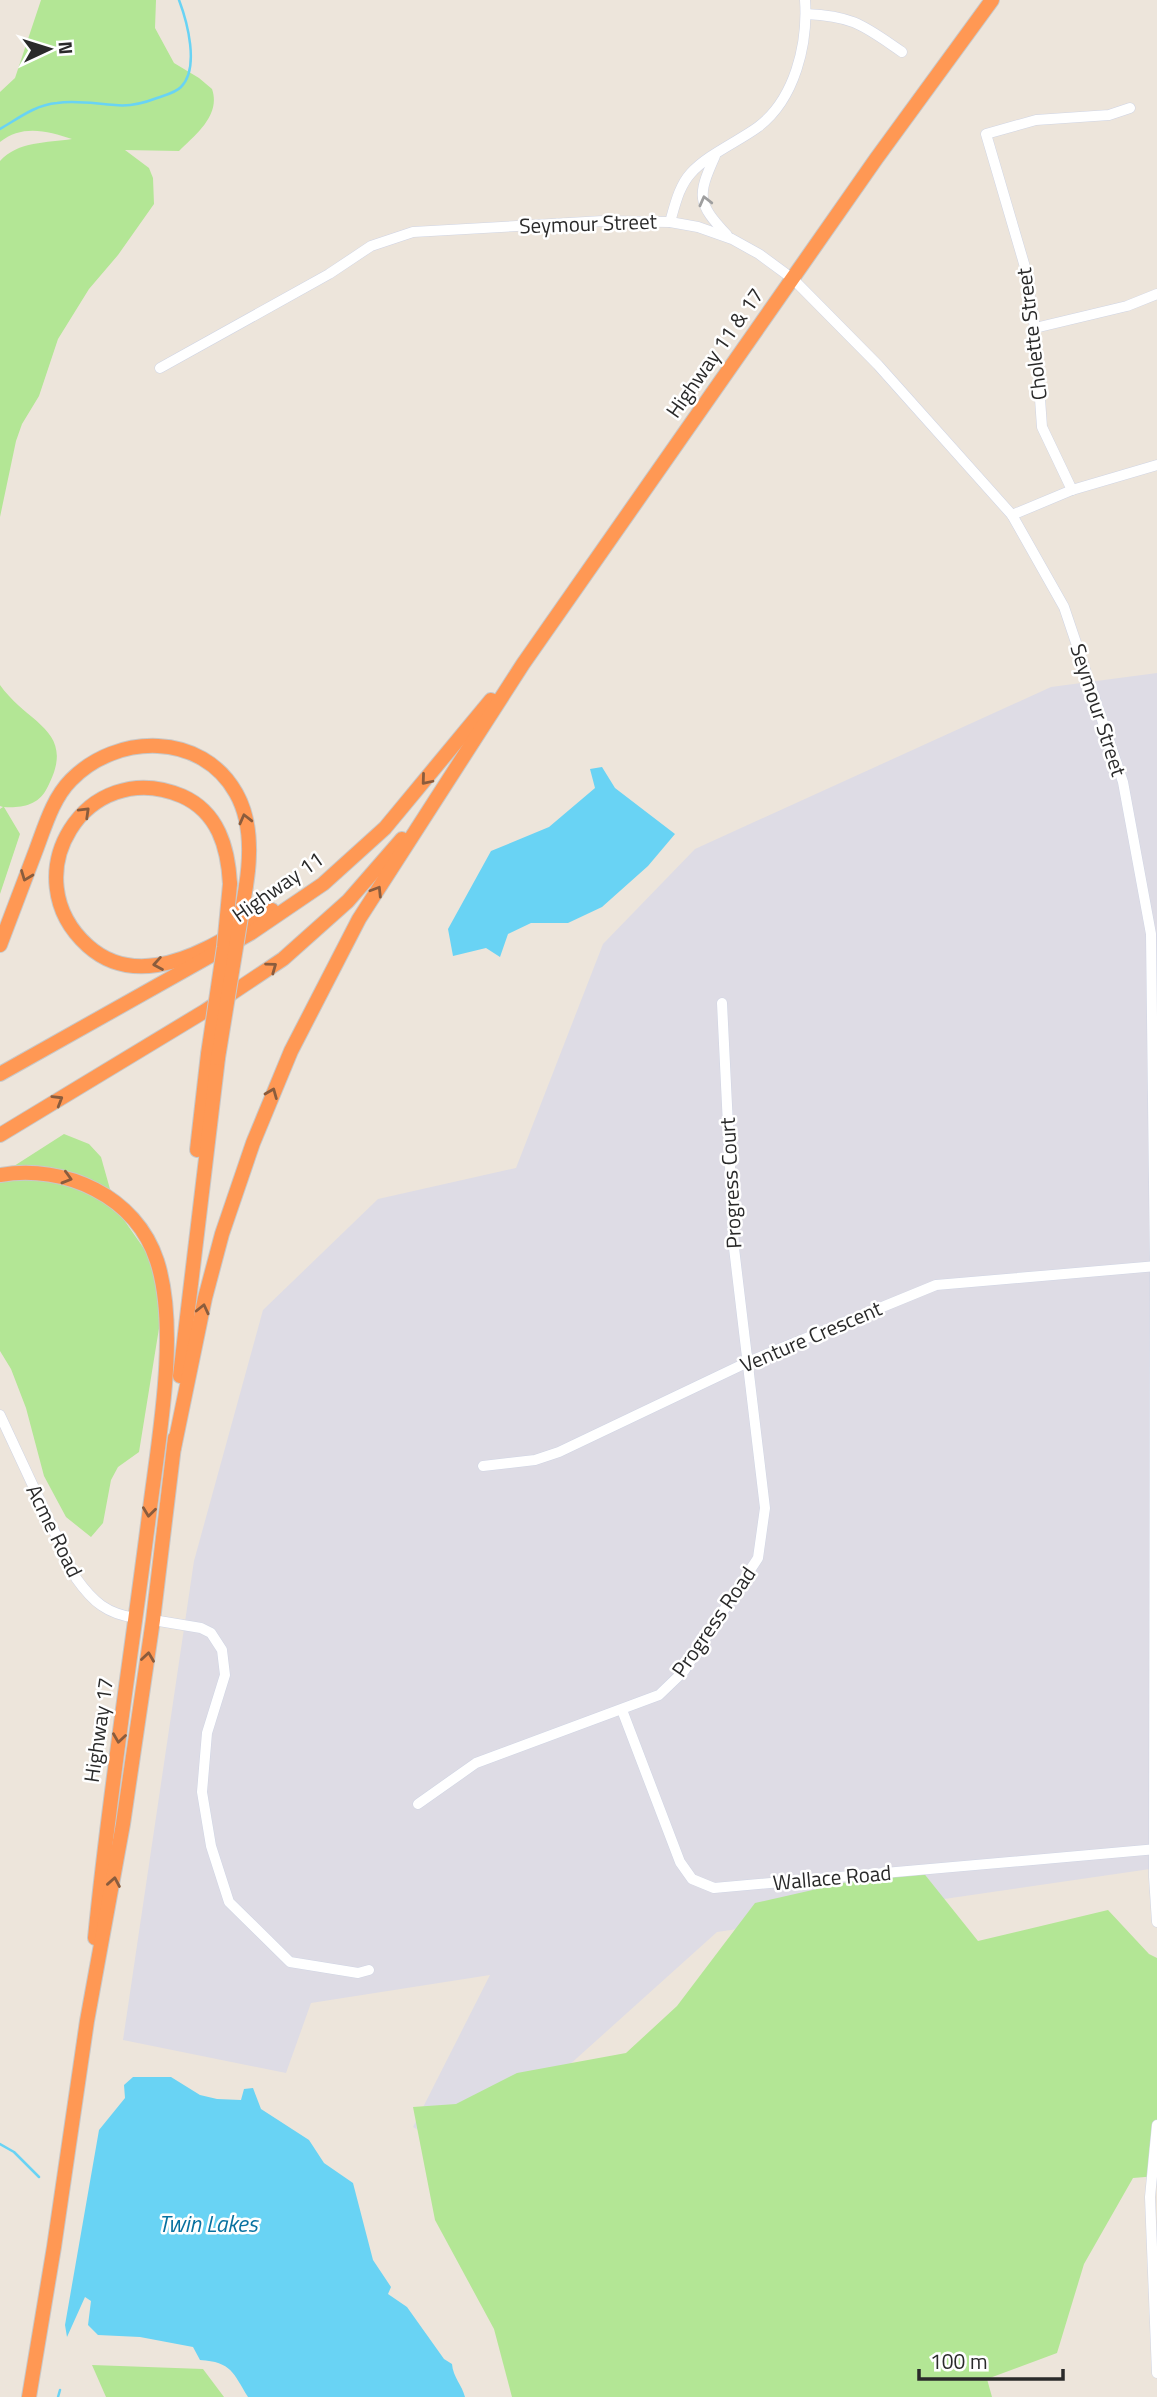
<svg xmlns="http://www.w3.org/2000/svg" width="1157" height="2397" viewBox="0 0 1157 2397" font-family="'Titillium Web',sans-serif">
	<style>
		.industrial { fill: #dedce5 }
		.green { fill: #b3e695 }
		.water { fill: #69d3f4 }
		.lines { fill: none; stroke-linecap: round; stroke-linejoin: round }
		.stream { stroke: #69d3f4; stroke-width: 2.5 }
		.minor-casing { stroke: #d0d5e4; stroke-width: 11 }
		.highway-casing { stroke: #c8c8c8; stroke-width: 16 }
		.minor { stroke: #fff; stroke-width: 10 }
		.highway { stroke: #ff9854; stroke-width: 14 }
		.highway-bridge-casing { stroke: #c8c8c8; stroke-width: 16; stroke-linecap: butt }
		.highway-bridge { stroke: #ff9854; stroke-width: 14 }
		.oneway { stroke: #9f9f9f }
		.oneway2 { stroke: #8a5c3d }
		.labels { text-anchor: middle; stroke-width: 5; stroke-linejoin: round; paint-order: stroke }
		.street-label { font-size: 21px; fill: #2a2a2a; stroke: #fff }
		.water-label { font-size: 23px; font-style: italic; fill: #0771a0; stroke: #fff }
	</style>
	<rect width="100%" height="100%" fill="#ede5db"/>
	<path class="industrial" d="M1157,673V1868L717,1932L467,2157L413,2127L490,1975L311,2003L286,2073L123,2040L194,1561L263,1310L378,1199L516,1168L603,944L695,849L1051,687Z"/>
	<g class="green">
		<path d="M41,0H156L155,28L174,63L199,78L212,89C221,115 196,134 179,151L125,150L149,168L153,178L154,204L118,255L89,289L58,339L39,396L22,424L16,441L0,517V161C18,141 47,143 72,139C48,131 22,124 0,142V92L15,78Z"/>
		<path d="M0,685C29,726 79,730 46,790C37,806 20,808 4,807L20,834L0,894V809L3,807L0,806Z"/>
		<path d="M64,1134L89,1144L101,1157L115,1207L161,1273L166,1285L139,1452L118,1467L111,1480L103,1523L91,1537L66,1517L44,1476L26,1408L11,1369L0,1351V1175Z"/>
		<path d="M918,1866L978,1941L1108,1910L1149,1954L1157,1958V2176L1133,2178L1084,2264L1057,2353L987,2379L992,2397H512L494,2329L435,2220L413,2107L456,2104L517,2073L626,2053L677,2006L755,1903Z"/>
		<path d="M92,2365L203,2369L224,2397H106Z"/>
	</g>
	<g class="water">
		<path d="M602,767L615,788L675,834L648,866L602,907L568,923H531L508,934L500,957L486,948L453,956L448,929L491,851L549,827L595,788L590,769Z"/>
		<path d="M133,2077H171L200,2095L217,2099L241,2100L244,2089L253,2088L261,2109L309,2140L324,2163L353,2183L373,2260L391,2287L388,2294L407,2307L444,2359L452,2364C453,2377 462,2385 465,2397H248C233,2373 232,2362 200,2360L193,2347L140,2337L98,2335L88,2325L91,2301L85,2297L67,2337L65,2325L99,2130L125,2098L124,2085Z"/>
	</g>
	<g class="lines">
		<g class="stream">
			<path d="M0,129C19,118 35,105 57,103C77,100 96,104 115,105C130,107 144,103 157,98C165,95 175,93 181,87C200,68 187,21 179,0"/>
			<path d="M0,2144L14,2152L39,2177"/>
			<path d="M58,2397L60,2390"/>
		</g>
		<g class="minor-casing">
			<g id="minor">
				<path d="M806,14C854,16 864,26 902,52"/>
				<path d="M715,156C697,196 697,203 727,235"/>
				<path d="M670,222C675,205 679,186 691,173C707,155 739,141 758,127C795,99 808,44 805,0"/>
				<path d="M1035,328L1127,306L1157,294"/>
				<path d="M160,368L329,274L371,246L413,232L603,221L670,222L698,227L732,239L759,254L793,279L878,365L1012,515L1064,607L1123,782L1151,934L1155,1266L1154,1877L1157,1922"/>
				<path d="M1072,490L1042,427L1035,328L1025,267L986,134L1036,120L1109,115L1130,108"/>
				<path d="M1012,515L1072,490L1157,465"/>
				<path d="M0,1415L76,1578C93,1602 107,1614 136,1618"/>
				<path d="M483,1466L535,1460L559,1452L748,1362L936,1285L1157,1266"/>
				<path d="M153,1620L201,1628L211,1633L222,1650L225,1675L207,1733L202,1792L211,1846L229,1902L290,1962L358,1973L369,1970"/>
				<path d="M622,1710L680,1862L692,1879L714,1888L1157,1849"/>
				<path d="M418,1804L476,1763L659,1695L684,1671L758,1558L765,1508L734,1248L722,1003"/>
				<path d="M1157,2125L1150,2197L1157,2373"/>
			</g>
		</g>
		<g class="highway-casing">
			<g id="highway">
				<path d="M230,884C228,847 218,812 182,796C86,755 11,877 88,946C107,963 131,969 157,965C198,959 237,931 272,910"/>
				<path d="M0,945C12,913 24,882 36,850C45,826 53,798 71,780C117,733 202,732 236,793C252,821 251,855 246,886"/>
				<path d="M0,1074L251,933L323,884L385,828L491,700"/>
				<path d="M0,1135L205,1011L283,959L348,901L402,839"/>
				<path d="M197,1150L208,1054"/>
				<path d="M0,1175C65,1164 136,1196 157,1261C179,1329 159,1437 150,1508C132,1651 109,1794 95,1938"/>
				<path d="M180,1376L218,1058"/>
				<path d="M174,1448L205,1298L222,1234L253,1143L291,1051L359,919L523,664L876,159L992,0"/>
				<path d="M29,2397L54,2247L87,2021L123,1824L153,1620L175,1438"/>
			</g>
		</g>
		<use href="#minor" class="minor"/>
		<use href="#highway" class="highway"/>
		<g class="highway-bridge-casing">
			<g id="highway-bridge">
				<path d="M208,1054L224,947L230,884"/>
				<path d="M218,1058L246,886"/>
			</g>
		</g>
		<use href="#highway-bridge" class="highway-bridge"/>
	</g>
	<defs><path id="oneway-chevron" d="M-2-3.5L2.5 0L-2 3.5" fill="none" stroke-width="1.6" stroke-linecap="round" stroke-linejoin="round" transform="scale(1.75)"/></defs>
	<use class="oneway" href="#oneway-chevron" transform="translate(705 201) rotate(-104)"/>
	<g class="oneway2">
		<use href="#oneway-chevron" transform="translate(426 780) rotate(130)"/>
		<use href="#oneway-chevron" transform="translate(85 812) rotate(-44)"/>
		<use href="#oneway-chevron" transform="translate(245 819) rotate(-104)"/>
		<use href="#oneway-chevron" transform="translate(26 876) rotate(111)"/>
		<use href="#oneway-chevron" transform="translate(377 891) rotate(-58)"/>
		<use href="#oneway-chevron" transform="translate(158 964) rotate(170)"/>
		<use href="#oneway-chevron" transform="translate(272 967) rotate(-36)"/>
		<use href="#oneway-chevron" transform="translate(272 1093) rotate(-68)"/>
		<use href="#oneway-chevron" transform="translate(58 1100) rotate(-31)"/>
		<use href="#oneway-chevron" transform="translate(67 1178) rotate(16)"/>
		<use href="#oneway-chevron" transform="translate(203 1309) rotate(-77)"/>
		<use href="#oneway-chevron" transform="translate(149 1512) rotate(97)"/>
		<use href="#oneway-chevron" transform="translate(148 1657) rotate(-82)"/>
		<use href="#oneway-chevron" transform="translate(119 1738) rotate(98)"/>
		<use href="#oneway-chevron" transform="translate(114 1882) rotate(-80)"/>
	</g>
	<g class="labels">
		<g class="street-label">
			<text transform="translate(588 224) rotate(-2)" y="7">Seymour Street</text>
			<text transform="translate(1032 334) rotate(-97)" y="7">Cholette Street</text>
			<text transform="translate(715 353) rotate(-55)" y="7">Highway 11 &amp; 17</text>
			<text transform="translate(1098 710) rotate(72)" y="7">Seymour Street</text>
			<text transform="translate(278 887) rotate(-35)" y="7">Highway 11</text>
			<text transform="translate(731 1183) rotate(-93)" y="7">Progress Court</text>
			<text transform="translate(811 1337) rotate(-23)" y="7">Venture Crescent</text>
			<text transform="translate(54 1531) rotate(64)" y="7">Acme Road</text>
			<text transform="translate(714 1622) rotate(-55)" y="7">Progress Road</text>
			<text transform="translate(99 1730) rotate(-82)" y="7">Highway 17</text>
			<text transform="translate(832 1878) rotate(-5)" y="7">Wallace Road</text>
		</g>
		<g class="water-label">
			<text x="208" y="2232">Twin Lakes</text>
		</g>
	</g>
	<g transform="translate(49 49) rotate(86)" stroke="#ffffff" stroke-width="5" paint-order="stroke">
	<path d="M0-5L12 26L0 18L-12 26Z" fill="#2a2a2a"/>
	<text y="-10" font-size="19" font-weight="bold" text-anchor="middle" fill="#2a2a2a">N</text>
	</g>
	<path d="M919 2369v10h144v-10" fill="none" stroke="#2a2a2a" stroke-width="3.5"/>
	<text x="930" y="2369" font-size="21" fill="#2a2a2a" stroke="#ffffff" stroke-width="5" paint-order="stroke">100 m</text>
</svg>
